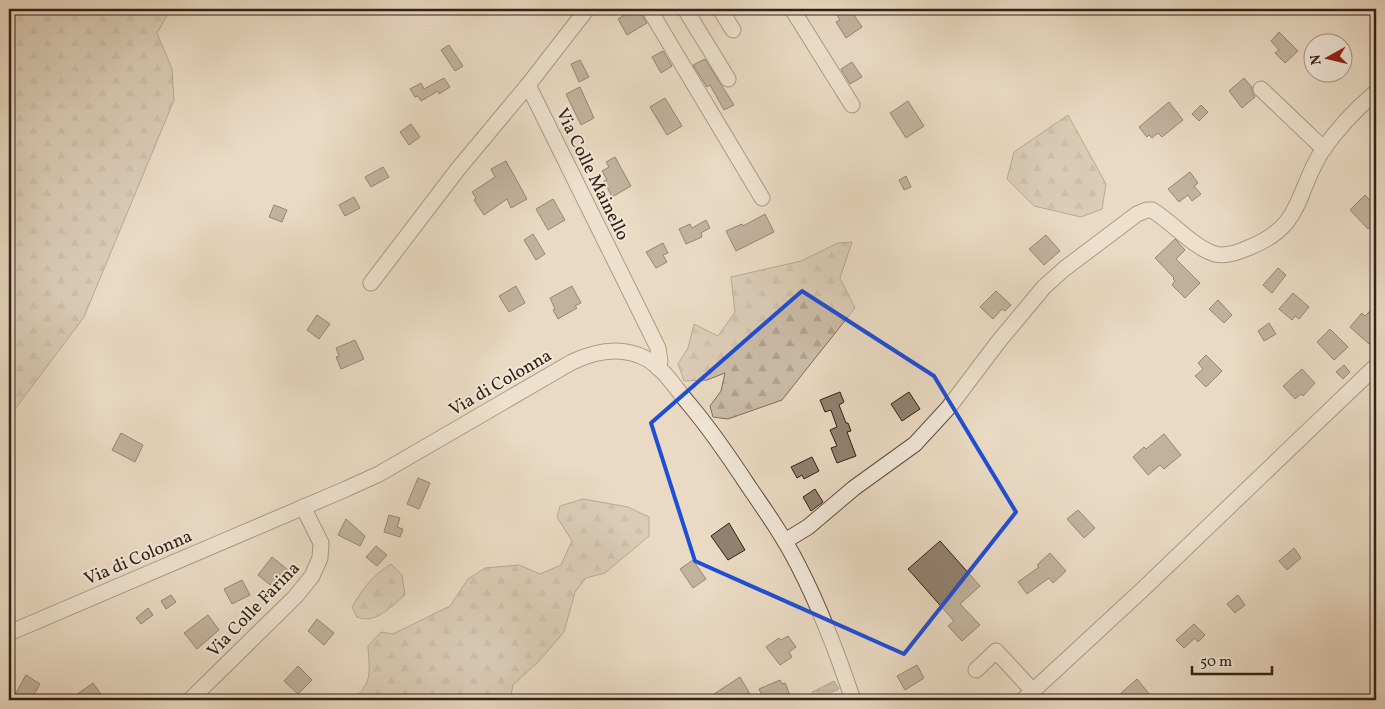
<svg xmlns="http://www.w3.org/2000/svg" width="1385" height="709" viewBox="0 0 1385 709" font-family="Vollkorn,serif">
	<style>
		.forest { fill: url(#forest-firs); stroke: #7e6e5e }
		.water { fill: url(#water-rules); stroke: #7b6a5a }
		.building { fill: #928170; stroke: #322116 }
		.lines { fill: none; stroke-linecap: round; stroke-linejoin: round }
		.minor-casing { stroke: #604f41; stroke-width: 17 }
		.minor { stroke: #f1e7d8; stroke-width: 15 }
		.marked { fill: none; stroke: #1d4ed8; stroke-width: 4; stroke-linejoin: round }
		.labels { text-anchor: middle; stroke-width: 4; stroke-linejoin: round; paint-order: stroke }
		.street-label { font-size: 18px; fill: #322116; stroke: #f1e7d8 }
	</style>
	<defs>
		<pattern id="forest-firs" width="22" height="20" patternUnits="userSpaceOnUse" patternTransform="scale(1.25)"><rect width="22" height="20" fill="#cbbba6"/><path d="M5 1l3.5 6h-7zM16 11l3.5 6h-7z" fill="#afa08e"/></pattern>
		<pattern id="water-rules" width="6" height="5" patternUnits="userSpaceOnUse" patternTransform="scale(1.25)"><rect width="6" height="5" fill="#ab9b88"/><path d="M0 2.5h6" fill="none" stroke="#8c7e6e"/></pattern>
	</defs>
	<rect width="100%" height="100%" fill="#eadac3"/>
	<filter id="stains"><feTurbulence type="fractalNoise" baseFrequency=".004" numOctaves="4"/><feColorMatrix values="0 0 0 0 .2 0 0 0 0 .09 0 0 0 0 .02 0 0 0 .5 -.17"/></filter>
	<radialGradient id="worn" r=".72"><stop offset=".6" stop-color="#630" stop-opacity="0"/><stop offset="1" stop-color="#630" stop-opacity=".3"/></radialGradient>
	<g class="forest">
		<path d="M9,9H171L157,33L172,69L174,100L84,317L9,417Z"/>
		<path d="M1068,115L1106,184L1102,209L1081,217L1034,206L1007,179L1014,152Z"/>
		<path d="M852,242L840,278L855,308L782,400L728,419L713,417L710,406L721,391L725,373L707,380L684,381L678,364L688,348L694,324L718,336L735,312L731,277L801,261L838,243Z"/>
		<path d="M583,499L628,507L649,517V536L605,573L586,578L575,592L564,632L539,661L513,685L510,700H351C374,685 369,669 368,646L381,632L393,634L450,606L468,579L485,568L519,565L540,574L561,565L572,541L557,517L560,506Z"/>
		<path d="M391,564L402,575L405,595C391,606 376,625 357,617L352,607C363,588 372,576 391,564Z"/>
	</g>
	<path class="water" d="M834,681L839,689L817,700L812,692Z"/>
	<g class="building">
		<path d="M635,9H638L647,23L627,35L618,19Z"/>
		<path d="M848,9H850L862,27L846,38L836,22L840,20L837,15Z"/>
		<path d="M1279,32L1298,51L1285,63L1275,53L1279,50L1271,41Z"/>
		<path d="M449,45L463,66L455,71L441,50Z"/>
		<path d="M663,51L672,66L661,73L652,57Z"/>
		<path d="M705,59L734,105L724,110L710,85L707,87L693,65Z"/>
		<path d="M580,60L589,77L579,82L571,64Z"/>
		<path d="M852,62L862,77L850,84L841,69Z"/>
		<path d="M444,78L450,87L439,94L438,91L421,101L418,96L415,97L410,89L421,83L424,89Z"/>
		<path d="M1244,78L1252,87V92L1255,97L1242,108L1229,91Z"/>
		<path d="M580,87L594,118L581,125L566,94Z"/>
		<path d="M665,98L682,126L667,135L650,107Z"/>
		<path d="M908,101L924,126L906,138L890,113Z"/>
		<path d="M1169,102L1183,120L1162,137L1158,133L1152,138L1149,135L1147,137L1139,127Z"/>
		<path d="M1201,105L1208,112L1199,121L1192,114Z"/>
		<path d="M411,124L420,137L409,145L400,132Z"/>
		<path d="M615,157L631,186L612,197L604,181L607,180L602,171L609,167L606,162Z"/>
		<path d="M506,161L527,199L511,208L507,199L484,215L474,200L476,198L472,192L495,177L491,169Z"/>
		<path d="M383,167L389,177L371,187L365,177Z"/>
		<path d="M1190,172L1198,183L1194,186L1201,194L1192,201L1188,195L1179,202L1168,189Z"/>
		<path d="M906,176L911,187L904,190L899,180Z"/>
		<path d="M1365,195L1376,207V222L1368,229L1350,210Z"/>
		<path d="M354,197L360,208L345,216L339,205Z"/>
		<path d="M553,199L565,220L548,230L536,209Z"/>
		<path d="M274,205L287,210L282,222L269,217Z"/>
		<path d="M765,214L774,232L736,251L726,231L742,224L743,226Z"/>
		<path d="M706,220L710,228L701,233L702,237L686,244L679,229L690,224L692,228Z"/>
		<path d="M533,234L545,254L536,260L524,240Z"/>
		<path d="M1046,235L1060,251L1044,265L1029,249Z"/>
		<path d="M1175,239L1185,250L1176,259L1200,283L1185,298L1172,285L1175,281L1173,279L1174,278L1155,258Z"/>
		<path d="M663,243L668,253L663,255L667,262L656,268L646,252Z"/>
		<path d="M1278,268L1286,275L1272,293L1263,285Z"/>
		<path d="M516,286L525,303L509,312L499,296Z"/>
		<path d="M572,286L581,303L575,306L577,308L558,319L553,310L555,309L550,298Z"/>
		<path d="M996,291L1011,305L1005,311L1002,309L993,319L980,307Z"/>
		<path d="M1293,293L1309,307L1299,319L1295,316L1292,320L1279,309Z"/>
		<path d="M1218,300L1232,315L1224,323L1209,309Z"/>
		<path d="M1370,311L1376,317V336L1369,344L1350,327L1362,313L1365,316Z"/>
		<path d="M317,315L330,324L319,339L307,330Z"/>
		<path d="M1269,323L1276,334L1264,341L1258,331Z"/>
		<path d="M1330,329L1348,347L1334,360L1317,342Z"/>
		<path d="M355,340L364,359L341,369L336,357L339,356L336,348Z"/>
		<path d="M1206,355L1222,371L1206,387L1195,376L1203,369L1198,363Z"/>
		<path d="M1344,365L1350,372L1343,379L1336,372Z"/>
		<path d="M1302,369L1315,383L1303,396L1301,394L1295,399L1283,386Z"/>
		<path d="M840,392L844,402L839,405L846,423H848L851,431L847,432L856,456L837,463L831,448L837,446L830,430L837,427L831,410L825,412L820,400Z"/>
		<path d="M909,392L920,409L902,421L891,404Z"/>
		<path d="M121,433L143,445L135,462L112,450Z"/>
		<path d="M1164,434L1181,455L1164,469L1160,465L1148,475L1133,457L1144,447L1146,449Z"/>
		<path d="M812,457L819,471L804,479L802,475L797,478L791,467Z"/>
		<path d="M418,478L430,483L419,509L407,504Z"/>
		<path d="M815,489L823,502L811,511L803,497Z"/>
		<path d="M1078,510L1095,528L1084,538L1067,519Z"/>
		<path d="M389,515L400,518L397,527L403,529L400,537L384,532Z"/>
		<path d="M346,519L365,536L360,546L338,535Z"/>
		<path d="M729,523L745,550L728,560L711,536Z"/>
		<path d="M940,541L980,586L960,604L980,625L962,641L948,626L954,621L908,569Z"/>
		<path d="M376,546L387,555L377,566L366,557Z"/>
		<path d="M1294,548L1301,558L1287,570L1279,561Z"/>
		<path d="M1050,553L1066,571L1053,583L1049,578L1027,594L1018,582L1039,567L1037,565Z"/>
		<path d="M272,557L288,570L274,588L258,575Z"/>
		<path d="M693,560L706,579L693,588L680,569Z"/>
		<path d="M242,580L250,595L232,604L224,589Z"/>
		<path d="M171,595L176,602L166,609L161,601Z"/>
		<path d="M1238,595L1245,605L1235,613L1227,604Z"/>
		<path d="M148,608L153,615L141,624L136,618Z"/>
		<path d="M208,615L219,630L197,649L184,633Z"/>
		<path d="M317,619L334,633L324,645L308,631Z"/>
		<path d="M1194,624L1205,635L1198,642L1195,638L1184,648L1176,640Z"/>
		<path d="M788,636L796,647L789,652L792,657L780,665L766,647L779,638L781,640Z"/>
		<path d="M917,665L924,678L905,690L897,676Z"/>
		<path d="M298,666L312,680L298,694L284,681Z"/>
		<path d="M26,675L40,684L31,700H12Z"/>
		<path d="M740,677L750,694L740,700H718L714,694Z"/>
		<path d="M1137,679L1150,695L1144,700H1127L1121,693Z"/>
		<path d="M780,680L782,684L785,683L792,700H764L759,689Z"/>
		<path d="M93,683L105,700H79L76,695Z"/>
	</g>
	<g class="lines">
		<g class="minor-casing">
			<g id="minor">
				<path d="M587,9L528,85L658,348L660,361L658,368"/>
				<path d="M649,9L762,198"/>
				<path d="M685,9L728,79"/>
				<path d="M720,9L733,30"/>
				<path d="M792,9L852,105"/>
				<path d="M1261,89L1324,149"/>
				<path d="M371,283L458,169L528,85"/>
				<path d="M785,541L808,527L854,488L915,444L949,407L999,341L1044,287L1064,269L1137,214L1147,210H1152C1172,222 1194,248 1215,254C1226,257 1239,252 1248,248C1304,226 1295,194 1322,151C1337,129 1356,109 1376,92"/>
				<path d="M9,633L346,489L379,474L572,362C595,351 621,346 645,358C663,367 676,389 689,404C711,430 730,458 749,487C767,513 785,539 799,567C821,610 838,655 853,700"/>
				<path d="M976,670L996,651L1033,691"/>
				<path d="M190,700L296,596L312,576L320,558L321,543L303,507"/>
				<path d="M1023,700L1141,591L1376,366"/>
			</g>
		</g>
		<use href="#minor" class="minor"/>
	</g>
	<path d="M0 0H1385V709H0ZM802,291L934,376L1016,512L904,654L695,561L651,423Z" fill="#eadac3" fill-opacity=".55" fill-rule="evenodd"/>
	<path class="marked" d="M802,291L934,376L1016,512L904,654L695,561L651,423Z"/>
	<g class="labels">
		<g class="street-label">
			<text transform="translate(593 174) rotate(64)" y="6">Via Colle Mainello</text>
			<text transform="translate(500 382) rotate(-30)" y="6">Via di Colonna</text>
			<text transform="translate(138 557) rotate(-23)" y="6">Via di Colonna</text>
			<text transform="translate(253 609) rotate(-46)" y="6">Via Colle Farina</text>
		</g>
	</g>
	<rect width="1385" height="709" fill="none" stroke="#eadac3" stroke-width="30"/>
	<rect x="10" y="10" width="1365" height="689" fill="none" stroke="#322116" stroke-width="2.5"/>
	<rect x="15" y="15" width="1355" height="679" fill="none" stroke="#322116"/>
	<g transform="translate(1328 58) rotate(262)"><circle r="24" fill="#f1e7d8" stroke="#a5988a"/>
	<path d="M0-4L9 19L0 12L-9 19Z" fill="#8f2418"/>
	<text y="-8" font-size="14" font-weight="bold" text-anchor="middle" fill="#322116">N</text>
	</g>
	<path d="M1192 666v8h80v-8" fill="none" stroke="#322116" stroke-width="2.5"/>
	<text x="1200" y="666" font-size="15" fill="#322116" stroke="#f1e7d8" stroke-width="4" paint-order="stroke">50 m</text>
	<rect width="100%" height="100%" filter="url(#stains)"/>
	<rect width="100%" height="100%" fill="url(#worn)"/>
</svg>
